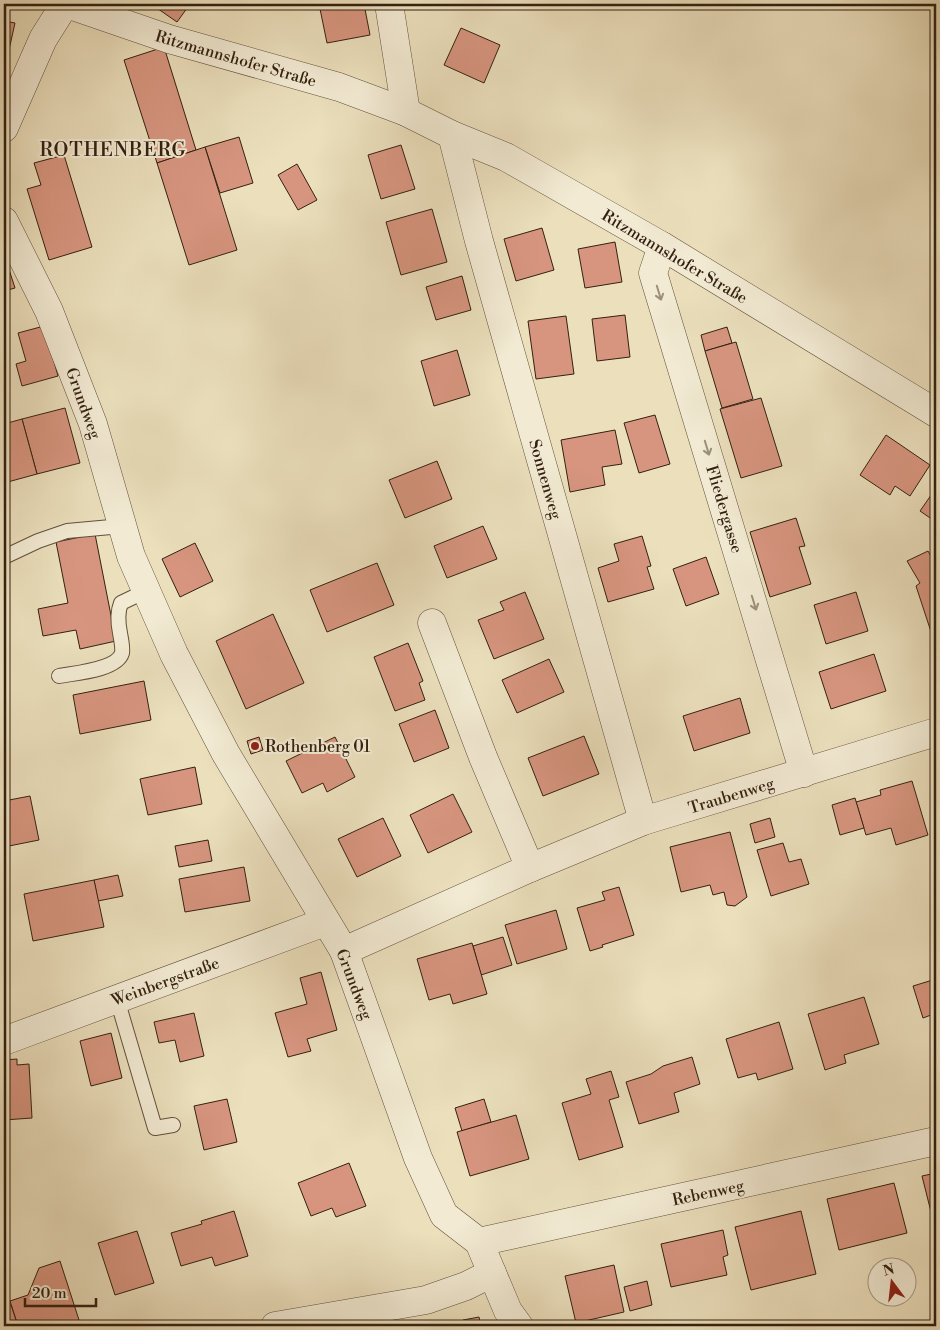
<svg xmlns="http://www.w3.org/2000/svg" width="940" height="1330" viewBox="0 0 940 1330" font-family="'Libre Bodoni',serif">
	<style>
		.building { fill: #d7957f; stroke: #332110 }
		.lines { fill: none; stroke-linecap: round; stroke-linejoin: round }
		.service-casing { stroke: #61503b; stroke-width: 16 }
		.minor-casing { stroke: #61503b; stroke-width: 29 }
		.service { stroke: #f2ead3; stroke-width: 14 }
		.minor { stroke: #f2ead3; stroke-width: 28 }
		.oneway { stroke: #9c907b }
		.poi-dot { fill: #8f2418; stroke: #f2ead3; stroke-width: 2 }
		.labels { text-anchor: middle; stroke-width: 4; stroke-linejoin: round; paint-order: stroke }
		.street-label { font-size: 16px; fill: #332110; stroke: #f2ead3 }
		.poi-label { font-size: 16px; fill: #332110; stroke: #f2ead3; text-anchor: start }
		.quarter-label { font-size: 19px; letter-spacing: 1px; fill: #332110; stroke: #f2ead3 }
	</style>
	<rect width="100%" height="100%" fill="#ebdfbc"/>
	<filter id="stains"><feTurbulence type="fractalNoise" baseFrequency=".004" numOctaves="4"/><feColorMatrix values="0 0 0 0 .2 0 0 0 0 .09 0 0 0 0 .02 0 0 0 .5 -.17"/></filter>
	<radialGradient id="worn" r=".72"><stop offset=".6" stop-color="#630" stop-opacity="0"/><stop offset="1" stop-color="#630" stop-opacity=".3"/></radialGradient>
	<g class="building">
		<path d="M151,4H190L177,22Z"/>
		<path d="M319,4H364L370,35L327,43Z"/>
		<path d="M4,21L15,23L4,72Z"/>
		<path d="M461,28L500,45L484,83L444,65Z"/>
		<path d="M164,47L196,150L157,163L124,60Z"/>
		<path d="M239,137L253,183L220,193L205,147Z"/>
		<path d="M401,145L415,189L381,199L368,155Z"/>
		<path d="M205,147L237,250L189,265L157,163Z"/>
		<path d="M64,155L92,247L49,260L27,189L41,185L34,163Z"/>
		<path d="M297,164L317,200L298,210L278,175Z"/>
		<path d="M432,209L447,262L401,275L386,222Z"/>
		<path d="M542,228L554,270L516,281L504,239Z"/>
		<path d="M615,242L622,282L585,288L578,249Z"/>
		<path d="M4,254L15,288L4,291Z"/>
		<path d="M462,276L471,310L436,320L426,287Z"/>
		<path d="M625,315L630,357L597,361L592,319Z"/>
		<path d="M566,316L574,374L536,379L528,321Z"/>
		<path d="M44,326L58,376L22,386L16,364L26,361L18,333Z"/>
		<path d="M727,327L732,343L705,351L701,335Z"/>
		<path d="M736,342L753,399L722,408L705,351Z"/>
		<path d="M457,350L470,395L434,406L421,361Z"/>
		<path d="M761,398L782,466L741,478L720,409Z"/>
		<path d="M65,408L80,463L37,474L22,419Z"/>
		<path d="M655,415L670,464L639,473L624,423Z"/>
		<path d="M22,419L37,474L4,483V424Z"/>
		<path d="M615,430L622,464L602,467L605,485L570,492L561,440Z"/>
		<path d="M886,435L930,465L910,496L895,486L890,495L860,475Z"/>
		<path d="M437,461L452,499L405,518L389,480Z"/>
		<path d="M936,488V522L920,511Z"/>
		<path d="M796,518L805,546L799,547L811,584L770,597L750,532Z"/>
		<path d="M483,526L497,559L447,578L434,546Z"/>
		<path d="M95,534L116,641L80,649L76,630L43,636L38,609L68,603L56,542Z"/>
		<path d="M642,536L651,566L647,567L654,589L608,602L598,568L619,561L614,544Z"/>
		<path d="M195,543L213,581L180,597L162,559Z"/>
		<path d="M928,551L936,565V647L916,586L920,583L907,561Z"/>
		<path d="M706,557L719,594L686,606L673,569Z"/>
		<path d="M377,563L394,605L327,632L310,590Z"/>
		<path d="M525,592L544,639L494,659L478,620L504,610L500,602Z"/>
		<path d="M856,592L868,631L826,644L814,605Z"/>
		<path d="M273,614L304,683L246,709L216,641Z"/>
		<path d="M408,643L423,681L419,683L425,700L395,711L374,657Z"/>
		<path d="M874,654L886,691L831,709L819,672Z"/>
		<path d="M549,659L564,692L517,713L502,680Z"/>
		<path d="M144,681L151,720L80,734L73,695Z"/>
		<path d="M740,698L750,733L694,751L683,716Z"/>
		<path d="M435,710L449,748L414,762L399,724Z"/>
		<path d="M584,736L599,774L543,796L528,758Z"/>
		<path d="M259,737L263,750L251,754L247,741Z"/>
		<path d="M335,737L355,777L327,792L323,783L302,793L286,761Z"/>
		<path d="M195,767L202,804L148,815L140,779Z"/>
		<path d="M912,781L928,835L896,845L891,828L866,835L856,802L881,795L880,790Z"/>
		<path d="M453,794L472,832L428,853L410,815Z"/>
		<path d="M30,796L39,840L4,847V801Z"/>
		<path d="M855,798L864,828L840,835L832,805Z"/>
		<path d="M383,818L401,856L357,877L338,839Z"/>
		<path d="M770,818L775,837L755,843L750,824Z"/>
		<path d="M730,832L747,897L735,906L727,905L724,892L713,895L710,885L681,892L670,847Z"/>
		<path d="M208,840L212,861L179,867L175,846Z"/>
		<path d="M783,843L789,862L801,859L809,884L771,896L757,850Z"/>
		<path d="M244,867L250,901L185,912L179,879Z"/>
		<path d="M118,875L123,896L98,901L94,880Z"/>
		<path d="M94,880L104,927L33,941L24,894Z"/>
		<path d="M619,887L634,935L602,945L603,947L590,951L577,908L605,900L602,892Z"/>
		<path d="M556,910L567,949L517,964L505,925Z"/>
		<path d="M503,937L512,965L481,975L473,946Z"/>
		<path d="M472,943L487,994L453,1004L450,994L429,1000L417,959Z"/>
		<path d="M321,972L337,1030L307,1039L311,1051L288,1057L275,1013L307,1004L300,978Z"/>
		<path d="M936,979V1028H935L931,1015L923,1018L913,986Z"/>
		<path d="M864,997L879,1044L844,1055L846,1063L825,1070L808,1014Z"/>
		<path d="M194,1013L204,1056L180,1062L175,1040L159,1043L154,1022Z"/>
		<path d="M779,1022L793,1069L758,1080L756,1073L738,1078L726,1039Z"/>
		<path d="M111,1033L122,1078L91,1086L80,1041Z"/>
		<path d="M692,1057L700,1084L674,1093L679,1112L639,1124L626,1082L651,1074L663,1066Z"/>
		<path d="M17,1059V1065L29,1064L32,1118L4,1120V1060Z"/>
		<path d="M611,1071L619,1097L609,1100L623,1147L579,1160L562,1103L591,1094L586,1079Z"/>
		<path d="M227,1099L237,1142L204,1150L194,1106Z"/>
		<path d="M484,1099L491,1122L462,1131L455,1108Z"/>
		<path d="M516,1115L529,1159L470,1176L457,1132Z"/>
		<path d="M349,1163L366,1206L336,1217L332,1208L311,1216L298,1183Z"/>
		<path d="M936,1173V1223L934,1224L922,1176Z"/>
		<path d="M894,1183L907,1233L839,1250L827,1199Z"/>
		<path d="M234,1211L248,1256L215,1266L212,1257L181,1266L171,1233L202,1224L201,1221Z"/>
		<path d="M801,1211L816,1274L751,1290L735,1227Z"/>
		<path d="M723,1230L728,1255L723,1257L727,1275L671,1287L661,1244Z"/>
		<path d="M137,1231L154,1283L115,1295L98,1243Z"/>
		<path d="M60,1261L79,1320L59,1326H18L10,1301L28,1295L39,1268Z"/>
		<path d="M614,1265L624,1312L576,1323L565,1276Z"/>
		<path d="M647,1281L652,1305L630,1311L624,1287Z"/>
		<path d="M11,1305L18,1326H4V1307Z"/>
		<path d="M479,1317L481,1326H455L464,1325L463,1320Z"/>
	</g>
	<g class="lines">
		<g class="service-casing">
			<g id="service">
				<path d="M4,557L38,541L67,531L122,526"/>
				<path d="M59,676C75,673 117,670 122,653C123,647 121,639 120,633C118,623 117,613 121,603L146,591"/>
				<path d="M117,999L155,1128L173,1125"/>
			</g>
		</g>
		<g class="minor-casing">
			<g id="minor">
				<path d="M67,4L169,39L339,87L406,112L452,135L506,157L662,246L936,413"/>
				<path d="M389,4L406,112"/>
				<path d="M4,128L43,39L65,4"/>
				<path d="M452,135L479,241L643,821"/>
				<path d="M4,221L49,311L93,424L131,556L174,654L226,754L344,951L418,1158L444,1215L479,1242L508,1311L519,1326"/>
				<path d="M662,246L653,273L804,773"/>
				<path d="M432,623L483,757L530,868"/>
				<path d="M344,951L530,868L643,821L936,732"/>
				<path d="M4,1041L325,922"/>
				<path d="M479,1242L936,1141"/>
				<path d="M275,1326L426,1300L466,1286L492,1273"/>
			</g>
		</g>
		<use href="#service" class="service"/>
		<use href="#minor" class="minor"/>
	</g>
	<defs><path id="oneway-shaft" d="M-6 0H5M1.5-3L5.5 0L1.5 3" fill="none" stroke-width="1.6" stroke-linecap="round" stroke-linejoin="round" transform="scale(1.25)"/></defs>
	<g class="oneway">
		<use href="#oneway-shaft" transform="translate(659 293) rotate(73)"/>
		<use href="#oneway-shaft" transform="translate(707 448) rotate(73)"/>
		<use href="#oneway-shaft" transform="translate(754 603) rotate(73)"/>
	</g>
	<circle class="poi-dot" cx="255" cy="746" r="5"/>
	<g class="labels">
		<g class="street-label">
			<text transform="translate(236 58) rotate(16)" y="6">Ritzmannshofer Straße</text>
			<text transform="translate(675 256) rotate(31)" y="6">Ritzmannshofer Straße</text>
			<text transform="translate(84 403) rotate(70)" y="6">Grundweg</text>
			<text transform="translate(546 479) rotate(74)" y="6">Sonnenweg</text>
			<text transform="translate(725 509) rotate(73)" y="6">Fliedergasse</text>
			<text transform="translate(731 795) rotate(-17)" y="6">Traubenweg</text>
			<text transform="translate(165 981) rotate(-20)" y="6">Weinbergstraße</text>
			<text transform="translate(355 984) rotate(69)" y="6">Grundweg</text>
			<text transform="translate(708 1192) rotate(-12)" y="6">Rebenweg</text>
		</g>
		<g class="poi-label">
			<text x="265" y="752">Rothenberg 01</text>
		</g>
		<g class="quarter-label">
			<text x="113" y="156">ROTHENBERG</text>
		</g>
	</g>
	<rect width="940" height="1330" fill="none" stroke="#ebdfbc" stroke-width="20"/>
	<rect x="5" y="5" width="930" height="1320" fill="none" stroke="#332110" stroke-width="2.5"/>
	<rect x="10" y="10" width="920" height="1310" fill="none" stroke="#332110"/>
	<g transform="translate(892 1282) rotate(345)"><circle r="24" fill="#f2ead3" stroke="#a69a85"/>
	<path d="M0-4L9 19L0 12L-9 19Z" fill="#8f2418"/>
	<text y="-8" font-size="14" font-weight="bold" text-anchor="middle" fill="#332110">N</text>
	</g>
	<path d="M25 1298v8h71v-8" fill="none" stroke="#332110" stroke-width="2.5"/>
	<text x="32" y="1298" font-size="15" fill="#332110" stroke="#f2ead3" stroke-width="4" paint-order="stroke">20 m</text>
	<rect width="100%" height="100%" filter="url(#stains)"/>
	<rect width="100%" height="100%" fill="url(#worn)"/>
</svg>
